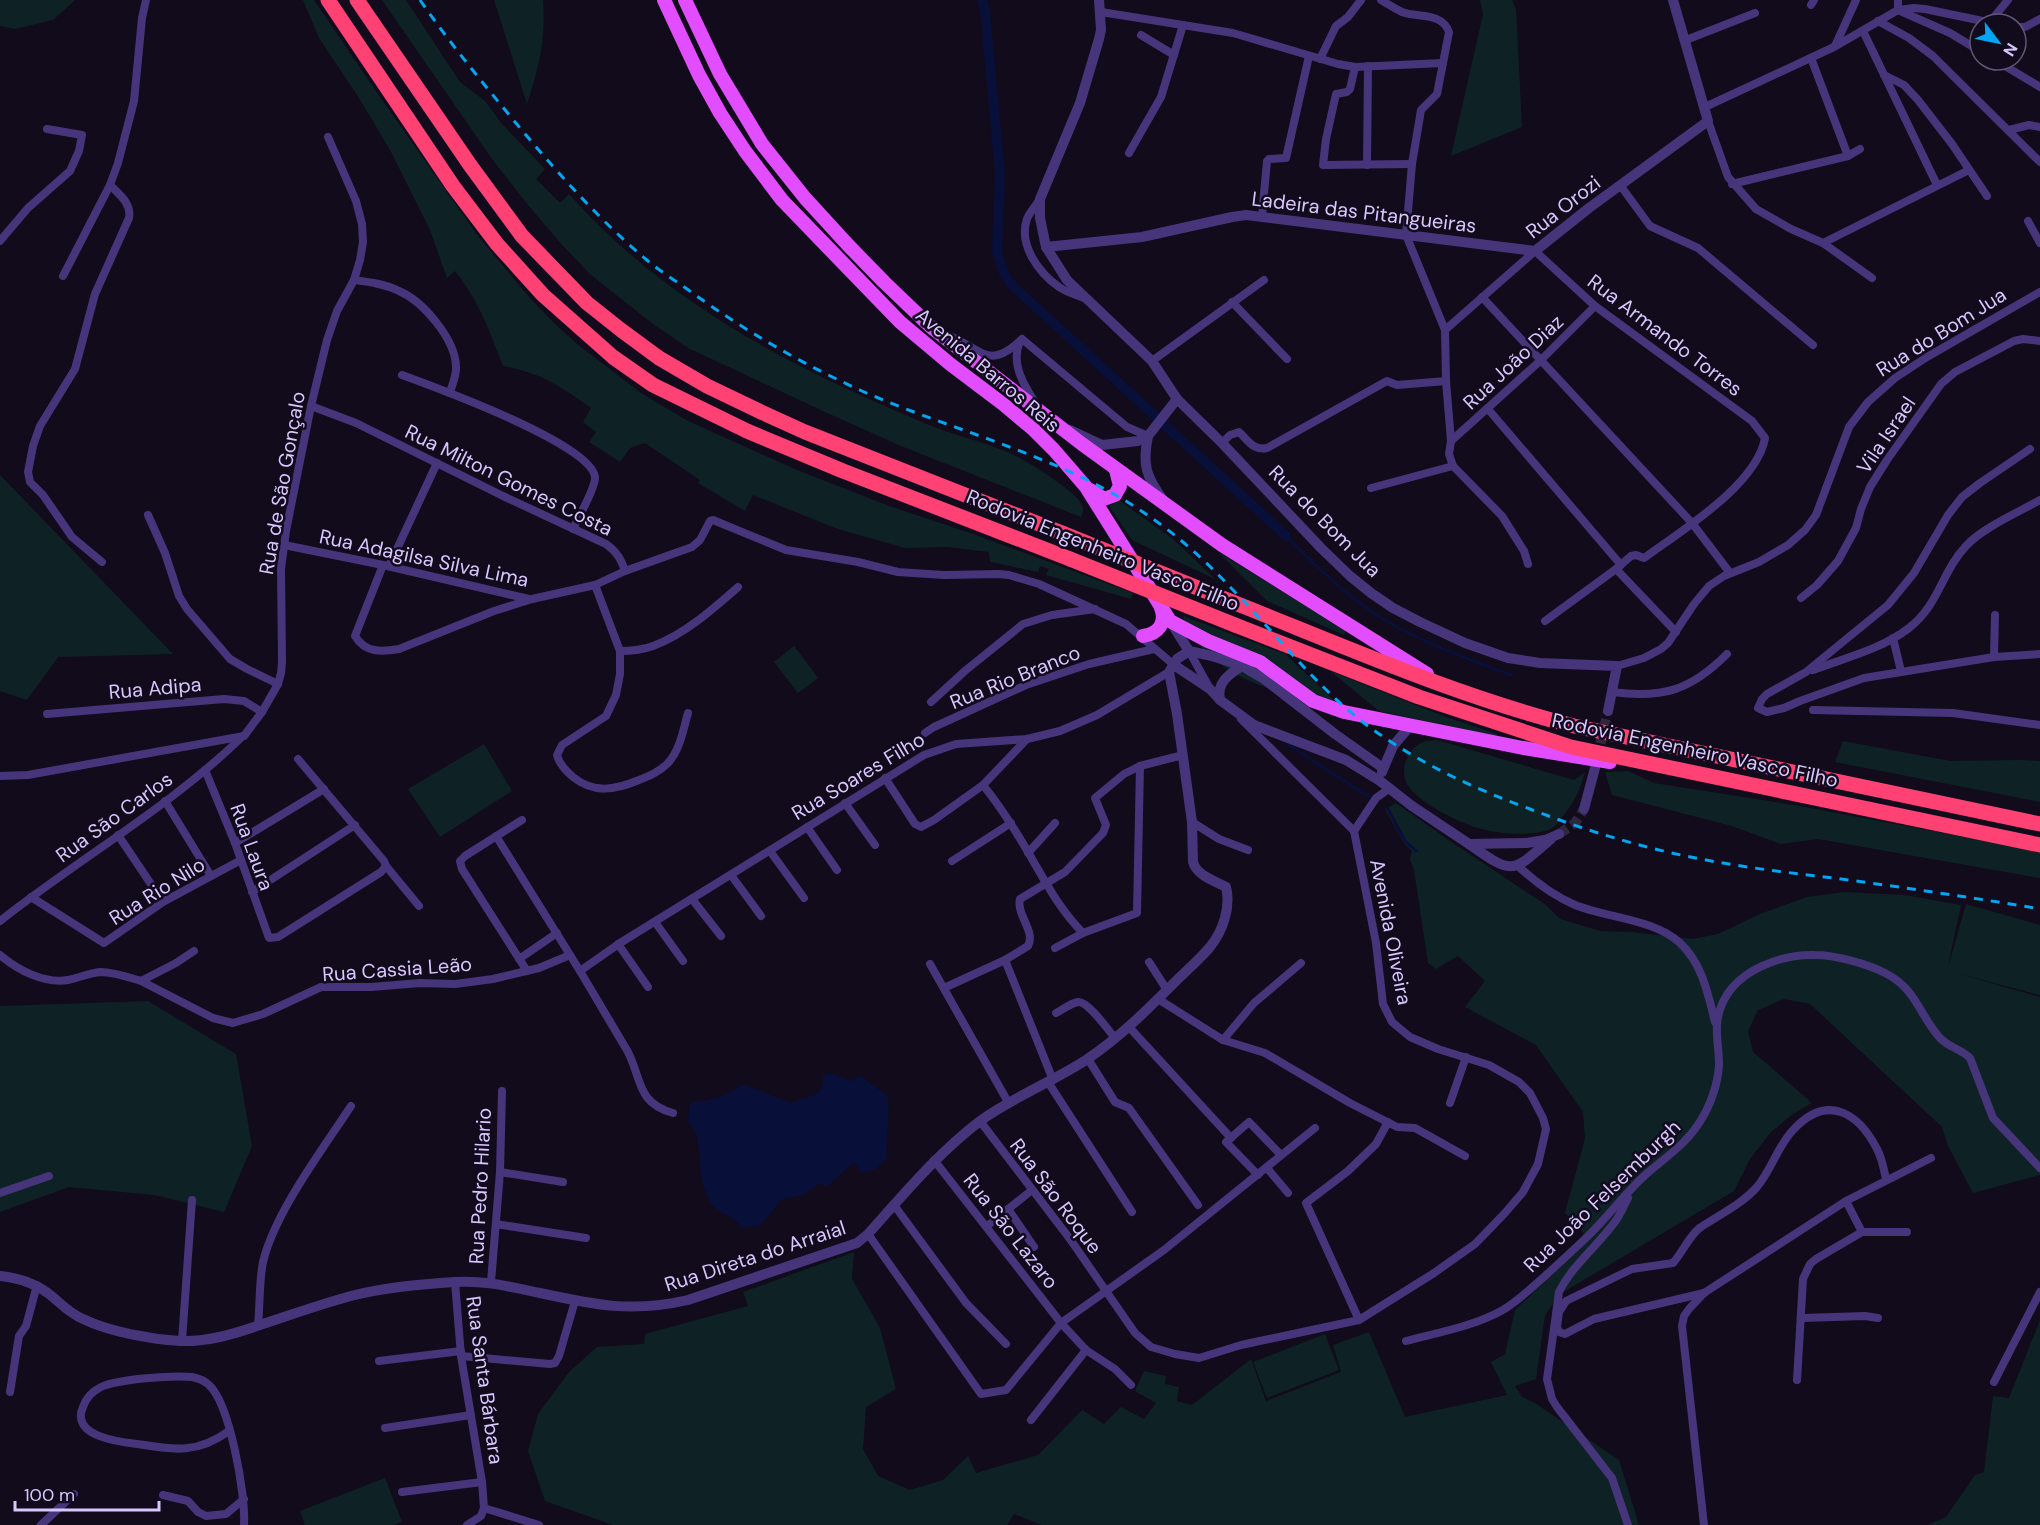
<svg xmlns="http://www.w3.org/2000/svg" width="2040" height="1525" viewBox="0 0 2040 1525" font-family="'DM Sans',sans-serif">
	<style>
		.green { fill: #0e2226 }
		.water { fill: #080f38 }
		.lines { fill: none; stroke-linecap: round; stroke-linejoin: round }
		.stream { stroke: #080f38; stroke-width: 3 }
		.canal { stroke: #080f38; stroke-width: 10 }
		.tertiary-tunnel { stroke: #2f273e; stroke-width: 10; stroke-dasharray: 10 5; stroke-linecap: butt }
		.minor { stroke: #47357c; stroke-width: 8 }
		.tertiary { stroke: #47357c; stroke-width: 10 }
		.primary { stroke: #e24dff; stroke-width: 14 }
		.motorway { stroke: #ff4174; stroke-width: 15 }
		.rail { stroke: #00a6f1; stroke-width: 3; stroke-dasharray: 9 8; stroke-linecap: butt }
		.motorway-bridge { stroke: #ff4174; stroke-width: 15 }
		.labels { text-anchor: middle; stroke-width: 5; stroke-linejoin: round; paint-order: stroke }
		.street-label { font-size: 20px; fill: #d8c6ff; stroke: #110b1c }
	</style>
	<rect width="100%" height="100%" fill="#110b1c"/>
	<g class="green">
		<path d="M0,0H75L53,20L15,29L0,26Z"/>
		<path d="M303,0H314L380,97L478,236L530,298L553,322L577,344L641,393L688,421L797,470L892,507L973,534L1133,593L1131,599L1046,575L1049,569L1040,566L1038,572L990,562L989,552L948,547L905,548L838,529L753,495L745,511L698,483L700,480L645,443L630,448L620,462L589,442L596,432L583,422L591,408C560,386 542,373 503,366C490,332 478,299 455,271L447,278L430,230L390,150L359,98L319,38Z"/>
		<path d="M382,0H406L460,82L485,101L502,124L545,169L536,179L560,203L569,194C666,303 789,366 922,422C951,435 983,441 1012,454C1027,461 1076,491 1082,505C1084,509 1083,513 1081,517L901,446L825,412L688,348L653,324L591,275L563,246L528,205L492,159Z"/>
		<path d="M494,0H543C546,40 539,67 527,104Z"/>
		<path d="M1480,0H1512L1516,9L1522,127L1451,156L1483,14Z"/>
		<path d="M0,475L173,654L58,657L27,700L0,691Z"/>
		<path d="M1120,501L1173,539L1215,579L1132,540L1109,506Z"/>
		<path d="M1218,552L1346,631L1344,635L1267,601Z"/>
		<path d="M1183,616L1285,654L1338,704C1288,695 1238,686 1202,648C1198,644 1192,639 1189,634C1186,629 1185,622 1183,616Z"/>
		<path d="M794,646L818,678L798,693L774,662Z"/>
		<path d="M1330,671L1446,717L1497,734L1494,736L1379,711Z"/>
		<path d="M1437,740L1574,780L1585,772C1579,793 1576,799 1563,816C1560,819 1557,825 1554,827C1539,837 1502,834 1486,830C1465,826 1417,803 1407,784C1399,769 1408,748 1423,742C1427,740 1433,741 1437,740Z"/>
		<path d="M1843,741L1950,761L2021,760L2040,761V802L1835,762Z"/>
		<path d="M484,744L512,791L440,837L408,789Z"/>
		<path d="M1628,771L1654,783L1794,805L2040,851V878L1818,839L1781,844L1732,826L1612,795L1605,772Z"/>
		<path d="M1396,803L1450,841L1546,905L1560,919L1601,931L1631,932L1692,939L1718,934L1760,914L1807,897L1844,892L1905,895L1961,905L1947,971L1966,904L2040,925V995L1952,972L2040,997V1175L1973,1193L1948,1146L1942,1127L1810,1004L1784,999L1758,1010L1748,1031L1753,1052L1812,1103L1793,1114L1771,1132L1750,1159L1734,1191L1560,1294L1545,1315L1536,1379L1515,1386L1522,1397L1535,1403L1619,1460L1639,1525H1042L1014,1514L1007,1525H613L545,1501L528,1451L538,1414L569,1372L597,1347L644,1344L645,1334L748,1306L743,1292L854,1252L852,1279L880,1328L896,1389L866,1407L863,1449L878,1476L910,1490L943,1480L968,1456L976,1473L1038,1455L1082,1410L1104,1424L1121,1407L1144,1419L1156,1403L1135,1391L1144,1371L1166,1376L1165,1384L1179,1387L1177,1401L1192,1405L1251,1359L1266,1401L1341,1372L1333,1345L1369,1332L1405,1417L1507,1395L1491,1362L1505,1354L1515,1310L1590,1240L1565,1213L1585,1138L1583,1112L1536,1045L1465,1007L1485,981L1458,956L1436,969L1428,963L1414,870L1410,859L1412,851L1404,843L1385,809Z"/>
		<path d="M148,1001L236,1054L252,1146L224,1212L155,1195L69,1187L0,1212V1006Z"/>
		<path d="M2040,1320V1525H1927L1946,1517L1975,1475L1984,1472L1993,1396L2009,1398Z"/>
		<path d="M1325,1334L1339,1370L1267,1398L1253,1362Z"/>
		<path d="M385,1478L402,1522L393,1525H305L300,1511Z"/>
	</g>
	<path class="water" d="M831,1073L852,1081L859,1075L887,1095L889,1106L886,1159L876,1169L861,1173L854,1162L827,1187L819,1183L806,1194L781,1200L761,1225L741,1228C735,1215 720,1215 712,1205C709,1201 706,1192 704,1188C696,1163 705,1142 688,1121L690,1102C703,1102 716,1099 729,1093C736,1090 738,1085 746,1085L791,1103C808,1093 824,1101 823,1075Z"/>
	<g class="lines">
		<g class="stream">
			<path d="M1286,536C1310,560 1334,584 1361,604C1405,637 1460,656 1511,675"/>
			<path d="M1286,741L1289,745L1369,797"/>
			<path d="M1388,809L1405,841L1416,851"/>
		</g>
		<path class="canal" d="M982,0L985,11L1000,174L997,252L1004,274L1012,285L1286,536"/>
		<g class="tertiary-tunnel">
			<path d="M1597,758L1608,711"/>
			<path d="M1559,834L1575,823L1584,809"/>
		</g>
		<g class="minor">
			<path d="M1381,0C1388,4 1395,9 1402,12C1418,18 1442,12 1449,32L1437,94L1421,110L1412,164L1406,235L1445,330L1446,381L1451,441L1449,454L1453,466L1502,516L1524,551L1528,564"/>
			<path d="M1898,0V10L1950,33L1980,51"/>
			<path d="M1811,5L1814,0"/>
			<path d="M1101,12L1233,33L1338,64L1355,67L1443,63"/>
			<path d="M1878,21L1909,38L1933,56L2040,162"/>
			<path d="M1989,23L2008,0"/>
			<path d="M2016,27H2025L2040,19"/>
			<path d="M1863,31L1937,185"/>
			<path d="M1141,35L1174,55"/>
			<path d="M1686,40L1755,13"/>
			<path d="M1835,46L1856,0"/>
			<path d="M1811,58L1848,156"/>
			<path d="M1320,59L1336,26L1348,17L1361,0"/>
			<path d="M1995,60L2040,87"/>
			<path d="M1355,67L1350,89L1347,92L1336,94L1326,139L1323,165L1412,164"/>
			<path d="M1884,75L1904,85L1918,100L1952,144L1987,196"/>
			<path d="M1705,107L1834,47L1898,10L1914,8L1925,9L1997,24"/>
			<path d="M1708,121L1728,177L1756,209L1791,229L1823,243L1872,278"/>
			<path d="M2009,130L2029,125L2040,127"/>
			<path d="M1129,153L1161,97L1183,25"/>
			<path d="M1367,165L1368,66"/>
			<path d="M1732,184L1848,156L1860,149"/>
			<path d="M1620,185L1650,226L1698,248L1813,345"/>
			<path d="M1039,200C1036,206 1029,213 1027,219C1018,245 1039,273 1059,287C1066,292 1076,295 1084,298"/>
			<path d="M1262,216L1267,161L1269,159L1286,158L1309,56"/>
			<path d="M2028,221L2040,243"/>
			<path d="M0,241L28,208L70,171L79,151L82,135L47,129"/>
			<path d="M1823,243L1969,170"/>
			<path d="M63,276L110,185L118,163L134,101L142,18L146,0"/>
			<path d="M354,280C369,282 385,284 399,291C423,301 455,339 456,366C457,375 452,384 450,393"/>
			<path d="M1482,297L1692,523L1730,573"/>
			<path d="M1232,302L1287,359"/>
			<path d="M1445,330L1535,251L1595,306L1752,421L1765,438C1757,484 1684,529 1647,556L1644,558L1636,555L1631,556L1616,569L1545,621"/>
			<path d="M950,336C983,351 990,370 1022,339"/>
			<path d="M1022,339L1127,427L1148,436"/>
			<path d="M1019,344C1011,365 1025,387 1036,404"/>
			<path d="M1152,361L1264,280"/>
			<path d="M402,375C432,386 595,445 595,478C595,489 578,518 573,529"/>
			<path d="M311,406L356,423L503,496L606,544C617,552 621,559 625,571"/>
			<path d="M1488,409L1621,565"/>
			<path d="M1451,441L1541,360L1595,306"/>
			<path d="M1222,443L1230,435L1239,432C1248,440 1253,451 1267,448L1387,381L1397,385L1446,381"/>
			<path d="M2030,449L1980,483L1962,497L1948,515L1914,573L1888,605L1806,672L1767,694L1762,699L1758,708L1767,712L1784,708L1800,701L1864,678L1994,657L2040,654"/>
			<path d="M1371,488L1453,466"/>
			<path d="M148,515L165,553L179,596L187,609L230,659L247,669L278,684"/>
			<path d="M284,545L383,565L529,599"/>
			<path d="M102,562L72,537L43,495L30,482L28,472L33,446L40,426L75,369L95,294L129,218C132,204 119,194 110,185"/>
			<path d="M383,565L355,636C365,653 382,652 399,649L494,611L532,599L595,585L625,571L692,547L700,540L710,521L713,520L786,550L858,562L898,572L944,575L998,574L1009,575L1039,584L1126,624L1174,665"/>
			<path d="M389,566L437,463"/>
			<path d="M1616,569L1676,632"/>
			<path d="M595,585L620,651V674L616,695L606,716L562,745L557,755C559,764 566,771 573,777C594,794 615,790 639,780C649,776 659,772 667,764C680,751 683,730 688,713"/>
			<path d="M1801,598L1817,585L1838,561L1856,528L1861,509L1870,487L1887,460L1941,384L1955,372L2014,341L2023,339L2040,341"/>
			<path d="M1893,638L1900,667"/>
			<path d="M620,651C631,651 642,650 653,646C685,634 713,609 738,587"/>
			<path d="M1189,651L1209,687"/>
			<path d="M1994,657L1995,615"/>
			<path d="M1617,666L1644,658L1661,649L1668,643L1694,604L1709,586L1724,576L1759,562L1788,545L1805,530L1816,515L1849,427L1868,402L1895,378L1927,357L2040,292"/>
			<path d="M1813,670C1845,658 1882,649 1909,628C1939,605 1942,571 1966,546C1982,528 2019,512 2040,500"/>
			<path d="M1612,692C1663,699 1691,690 1727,654"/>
			<path d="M931,702L966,670L1023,624L1052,615L1095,609"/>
			<path d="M1813,710L1953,713L2040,725"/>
			<path d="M47,714L224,699L244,701L262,712"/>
			<path d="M925,733L934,727L1026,685L1089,664L1154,649"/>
			<path d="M298,759L384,861L386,866L419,906"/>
			<path d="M205,770L235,843L269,938L278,937L381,872L386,866"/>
			<path d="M0,776L28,775L244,736L262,712L278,684L281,673L282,662L281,569L286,531L311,406L327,340L337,311L354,280L360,260L363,242L362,224L356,201L328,137"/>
			<path d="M885,778L915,824L921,827L934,820L983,785L1027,739"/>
			<path d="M983,785C1000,806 1014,828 1028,852C1045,881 1059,909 1083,933"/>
			<path d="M165,801L211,876"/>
			<path d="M845,803L875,845"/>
			<path d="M522,820L465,856L460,861L462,869L527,971"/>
			<path d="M1192,822L1219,839L1248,850"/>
			<path d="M807,827L837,870"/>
			<path d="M1354,831L1376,798L1390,788"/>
			<path d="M118,835L163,902"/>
			<path d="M496,836L580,971L628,1052C642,1080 637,1103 673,1113"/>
			<path d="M235,843L324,789"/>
			<path d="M770,851L804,898"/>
			<path d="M1028,853L1055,823"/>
			<path d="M952,861L1011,823"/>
			<path d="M1518,866C1535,882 1554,896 1575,905C1607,918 1654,919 1680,943C1702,963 1708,994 1715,1022"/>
			<path d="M731,875L761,916"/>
			<path d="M252,892L355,825"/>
			<path d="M31,897L104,943L163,902L241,860"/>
			<path d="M692,899L721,936"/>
			<path d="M0,921C80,858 170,807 243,736"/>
			<path d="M655,922L683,961"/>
			<path d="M618,944L648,987"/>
			<path d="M1055,948L1083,933L1137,913L1140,766"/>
			<path d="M0,955C18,970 44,984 68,980C79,978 89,973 100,972C114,972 128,977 141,981L176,963L194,951"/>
			<path d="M519,959L557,933"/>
			<path d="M1005,960L1053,1080"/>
			<path d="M1149,962L1167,990"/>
			<path d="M930,964L1008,1102"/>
			<path d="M580,971L620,943L924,755L956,744L1027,739L1060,731L1097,715L1169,672"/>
			<path d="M141,981L213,1018L233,1023L263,1014L321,987H371L420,983L455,984L493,979L539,968L570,955"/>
			<path d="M944,988L1005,960L1028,946C1036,931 1016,915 1020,899L1065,872L1103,833L1106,825L1095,798L1124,774L1140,766L1183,755"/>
			<path d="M1158,999L1223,1040L1265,1053L1350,1103L1397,1127L1415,1128L1465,1156"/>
			<path d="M1056,1013C1062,1010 1071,1003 1078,1002C1088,1001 1108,1030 1115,1038"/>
			<path d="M1129,1027L1231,1138"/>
			<path d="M1223,1040L1254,1003L1301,963"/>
			<path d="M1088,1059L1115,1102L1129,1108L1198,1205"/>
			<path d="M1048,1082L1132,1212"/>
			<path d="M1450,1103L1466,1057"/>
			<path d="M980,1121L1070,1239L1135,1333L1151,1347L1175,1354L1199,1358L1241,1345L1359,1320L1434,1273L1475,1244L1504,1214L1523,1192L1538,1164L1546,1129L1543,1118L1530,1093L1519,1082L1489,1065L1438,1049L1410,1037L1392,1022L1383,1004L1376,943L1354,831L1241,719"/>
			<path d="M934,1160L1061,1323L1086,1350L1115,1369L1131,1385"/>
			<path d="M1267,1168L1288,1193"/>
			<path d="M500,1172L563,1182"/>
			<path d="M1258,1175L1226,1142L1249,1122L1281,1155"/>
			<path d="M0,1193L49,1176"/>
			<path d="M1628,1198C1624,1205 1621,1213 1617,1219C1599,1245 1573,1264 1559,1292L1547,1379L1552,1399L1557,1407L1612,1478L1628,1525"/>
			<path d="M1846,1201L1931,1158"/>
			<path d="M894,1205L966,1303L1006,1344"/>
			<path d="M1008,1209L1034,1247"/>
			<path d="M496,1224L586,1238"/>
			<path d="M987,1226L1032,1190"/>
			<path d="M868,1234L981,1394L1006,1390L1061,1323L1164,1250L1315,1128"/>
			<path d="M455,1282L461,1356L482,1482L484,1508L539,1525"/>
			<path d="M491,1282L500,1172L502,1091"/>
			<path d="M1704,1293L1594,1319L1565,1334L1559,1332L1557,1327L1559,1312L1566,1301L1632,1269L1673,1263C1682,1253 1691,1233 1701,1227C1719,1215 1742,1204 1757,1187C1772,1169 1778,1145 1794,1129C1827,1094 1858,1112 1877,1149C1882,1158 1884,1170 1886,1179"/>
			<path d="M1802,1318L1865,1316L1878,1318"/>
			<path d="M1359,1320L1306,1203L1348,1171L1376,1144L1388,1122"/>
			<path d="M258,1326C260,1305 259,1282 263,1262C275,1212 323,1149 351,1106"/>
			<path d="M182,1341L192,1200"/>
			<path d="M1406,1341C1436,1333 1474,1326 1501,1311C1517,1302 1530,1289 1544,1277C1559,1263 1575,1249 1590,1234C1608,1216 1624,1195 1643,1177C1664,1158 1686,1145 1701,1120C1711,1104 1718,1083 1719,1065C1719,1041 1712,1025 1723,1002C1738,970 1781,954 1815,955C1835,955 1868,964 1885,973C1917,989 1919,1015 1940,1038C1948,1047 1961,1049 1970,1058L1993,1118L2040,1168"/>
			<path d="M461,1356L550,1364L555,1363L559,1356L575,1301"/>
			<path d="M379,1361L461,1351"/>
			<path d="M1797,1380L1803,1279L1810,1264L1816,1259L1862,1232H1907"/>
			<path d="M1994,1382L2040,1292"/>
			<path d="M10,1392L19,1336L26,1326L37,1285"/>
			<path d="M1031,1420L1086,1350"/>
			<path d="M385,1428L471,1415"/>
			<path d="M229,1431C197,1454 175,1450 137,1444C119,1442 70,1436 83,1407C86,1398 93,1391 101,1387C118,1379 174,1375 192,1377C197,1378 205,1381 209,1385C230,1404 246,1496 244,1525"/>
			<path d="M402,1492L482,1482"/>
			<path d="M163,1495L188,1501L198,1512L206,1516L226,1514L244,1499"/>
			<path d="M41,1525L74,1494"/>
			<path d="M467,1525L481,1516L484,1508"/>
			<path d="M1704,1525L1682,1326L1684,1316L1689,1309L1704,1293L1846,1201L1862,1232"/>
		</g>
		<g class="tertiary">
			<path d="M1099,0L1101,30L1099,39L1080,103L1040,199V218L1046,247L1067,280L1152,361L1177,399L1222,443L1321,548L1350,576L1371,593L1393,608L1420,622L1465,643L1508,658L1540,663L1617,666L1608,711"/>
			<path d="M1046,247L1142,237L1232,217L1246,215L1535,251L1589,208L1708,121L1673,0"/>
			<path d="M1070,430L1102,445L1138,441L1148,436L1177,399"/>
			<path d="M1148,436C1142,465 1146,476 1163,500"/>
			<path d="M1170,621L1189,651L1212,656L1242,666L1264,679L1335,734L1383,768"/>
			<path d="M1174,665L1210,689L1220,700L1254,725L1346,760L1380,781L1412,806L1469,844L1527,843L1545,840L1559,834"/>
			<path d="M1220,700C1216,683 1229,674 1242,666"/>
			<path d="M1382,772L1393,746L1410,726"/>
			<path d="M1584,809L1595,768"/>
			<path d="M1469,844C1513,875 1511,874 1551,839"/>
			<path d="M0,1276C21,1278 38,1284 54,1298C63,1306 71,1314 83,1319C110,1332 150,1339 180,1341C208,1342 234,1334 260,1325C291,1315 323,1303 355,1295C388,1287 421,1284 455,1282C484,1280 511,1287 540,1293C595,1305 632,1313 688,1300L857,1243L868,1234C904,1194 937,1154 980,1121C1013,1097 1052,1082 1086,1060C1119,1038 1147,1010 1175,982C1186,971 1200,959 1210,947C1223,931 1231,907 1226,887C1215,881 1196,875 1193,862L1192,822L1177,714L1169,672L1177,659L1189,651"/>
		</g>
		<g class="primary">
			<path d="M664,0L699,75L720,113L745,151L782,200L900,322L950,364L1003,404L1034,430L1054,450L1086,487L1170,621L1208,641L1260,662L1313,701L1344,712L1523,748L1610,762"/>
			<path d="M685,0L720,74L762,144L805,198L848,245L884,282L931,327L1082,444L1222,545L1427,674"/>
			<path d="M1090,490L1104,499L1115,495L1120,486L1116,470"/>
			<path d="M1143,636C1158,634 1167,623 1161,608"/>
		</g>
		<g class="motorway">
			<path d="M328,0L453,186L497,244L543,295L613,357L653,385L747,431L843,471L1070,559"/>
			<path d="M357,0L470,165L522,236L587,303L621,330L659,358L707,386L761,412L805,432L1062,533"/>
			<path d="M1220,597C1337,643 1452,695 1574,726L2040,824"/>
			<path d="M1235,625L1419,697L1571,747L2040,845"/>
		</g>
		<path class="rail" d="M420,0C449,42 482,82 515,122C556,171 599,220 648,261C660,271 674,280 687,289C742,329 800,363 862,391C944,427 1033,449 1112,493C1157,518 1197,551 1232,589C1277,635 1316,687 1368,726C1417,762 1472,788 1530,809C1587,831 1646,849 1706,860C1753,869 1801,874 1849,880C1913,889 1976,898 2040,909"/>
		<g class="motorway-bridge">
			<path d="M1062,533L1220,597"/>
			<path d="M1070,559L1235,625"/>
		</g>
	</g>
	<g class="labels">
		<g class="street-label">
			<text transform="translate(1563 207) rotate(-38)" y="7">Rua Orozi</text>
			<text transform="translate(1364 212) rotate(7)" y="7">Ladeira das Pitangueiras</text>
			<text transform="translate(1941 332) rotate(-32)" y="7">Rua do Bom Jua</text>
			<text transform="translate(1665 335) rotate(37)" y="7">Rua Armando Torres</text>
			<text transform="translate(1513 362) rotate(-43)" y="7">Rua João Diaz</text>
			<text transform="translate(988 370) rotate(40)" y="7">Avenida Barros Reis</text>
			<text transform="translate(1886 435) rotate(-56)" y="7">Vila Israel</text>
			<text transform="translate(509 480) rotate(26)" y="7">Rua Milton Gomes Costa</text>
			<text transform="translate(282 483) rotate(-80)" y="7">Rua de São Gonçalo</text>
			<text transform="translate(1325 521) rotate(45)" y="7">Rua do Bom Jua</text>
			<text transform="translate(1103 550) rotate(22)" y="7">Rodovia Engenheiro Vasco Filho</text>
			<text transform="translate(424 558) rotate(12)" y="7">Rua Adagilsa Silva Lima</text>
			<text transform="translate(1015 677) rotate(-22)" y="7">Rua Rio Branco</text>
			<text transform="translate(155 688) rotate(-5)" y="7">Rua Adipa</text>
			<text transform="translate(1695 750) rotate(12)" y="7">Rodovia Engenheiro Vasco Filho</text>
			<text transform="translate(858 776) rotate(-31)" y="7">Rua Soares Filho</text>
			<text transform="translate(114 817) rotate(-36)" y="7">Rua São Carlos</text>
			<text transform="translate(252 847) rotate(70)" y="7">Rua Laura</text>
			<text transform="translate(157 891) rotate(-32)" y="7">Rua Rio Nilo</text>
			<text transform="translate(1391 932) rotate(79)" y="7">Avenida Oliveira</text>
			<text transform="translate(397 969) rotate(-4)" y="7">Rua Cassia Leão</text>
			<text transform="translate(480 1186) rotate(-87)" y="7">Rua Pedro Hilario</text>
			<text transform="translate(1056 1196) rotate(53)" y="7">Rua São Roque</text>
			<text transform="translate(1602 1196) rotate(-44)" y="7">Rua João Felsemburgh</text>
			<text transform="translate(1011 1231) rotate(52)" y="7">Rua São Lazaro</text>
			<text transform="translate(755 1256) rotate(-18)" y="7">Rua Direta do Arraial</text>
			<text transform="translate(485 1380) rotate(82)" y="7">Rua Santa Bárbara</text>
		</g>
	</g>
	<g transform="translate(1998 42) rotate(122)"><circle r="28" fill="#110b1c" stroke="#615677" stroke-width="1.5"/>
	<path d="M0-4.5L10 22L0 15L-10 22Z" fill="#00a6f1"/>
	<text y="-9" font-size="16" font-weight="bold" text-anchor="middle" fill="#d8c6ff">N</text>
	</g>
	<path d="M15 1501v9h144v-9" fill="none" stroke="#d8c6ff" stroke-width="3"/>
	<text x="24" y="1501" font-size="18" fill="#d8c6ff" stroke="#110b1c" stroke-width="4.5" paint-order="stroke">100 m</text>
</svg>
